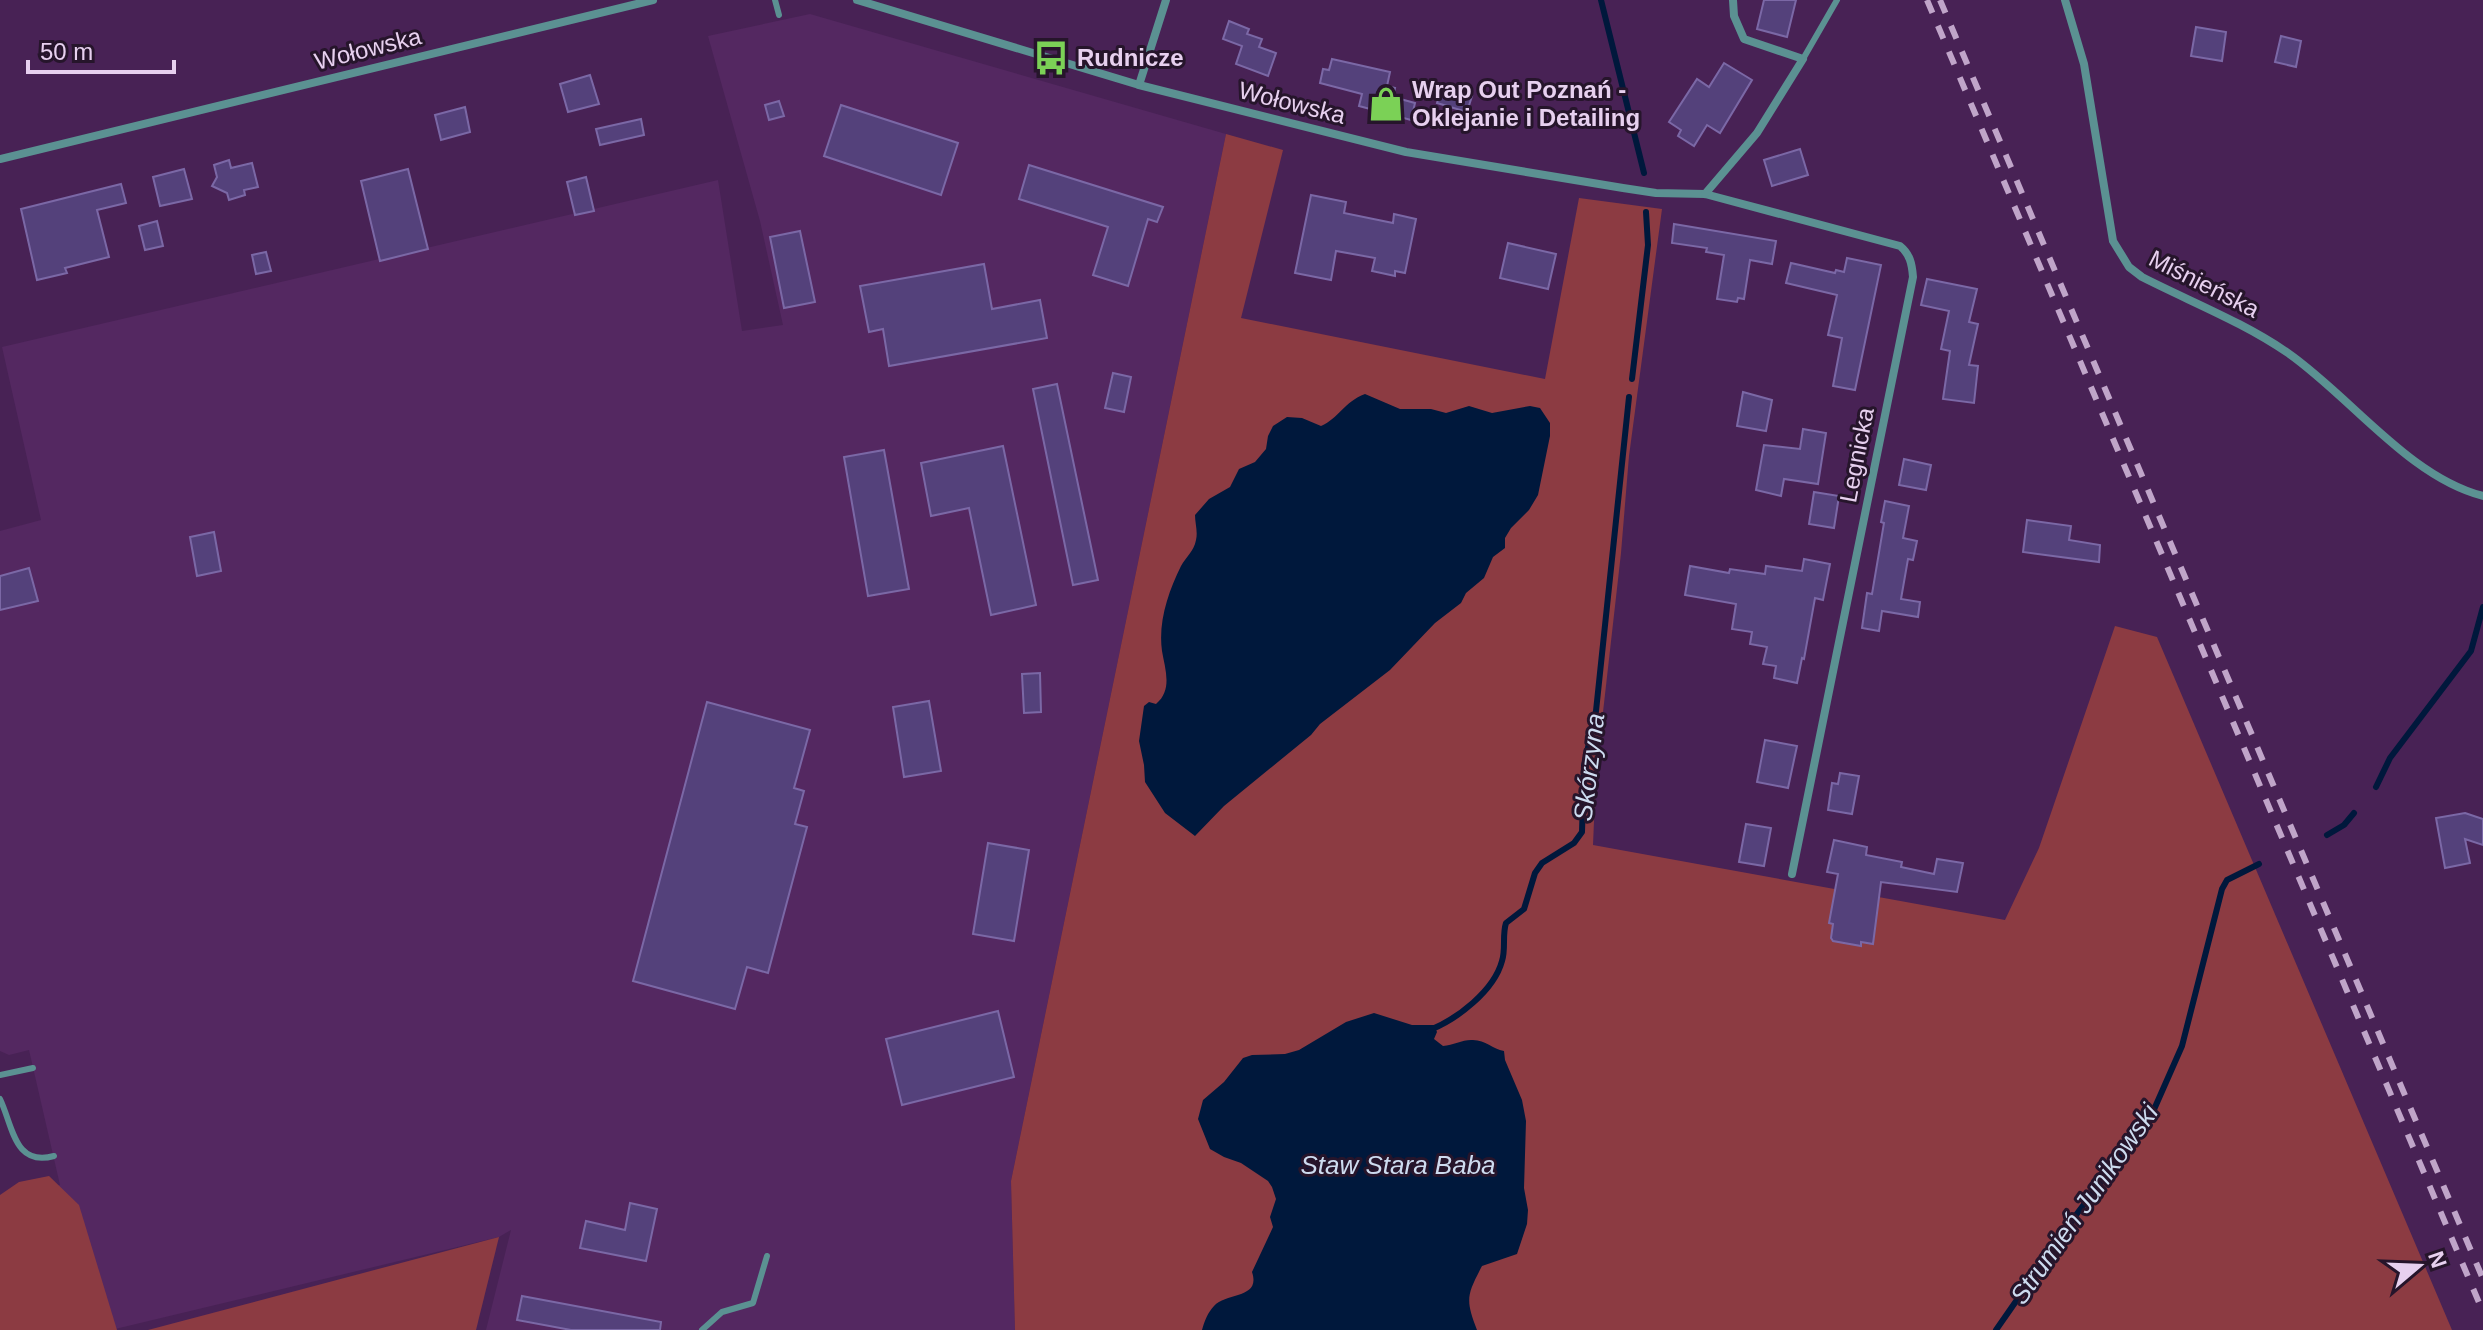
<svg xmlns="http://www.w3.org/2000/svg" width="2483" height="1330" viewBox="0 0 2483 1330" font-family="Helvetica,sans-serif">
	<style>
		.built { fill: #542861 }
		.green { fill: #8c3b42 }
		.water { fill: #00183c }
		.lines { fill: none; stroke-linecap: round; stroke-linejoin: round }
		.stream { stroke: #00183c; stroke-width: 6 }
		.building { fill: #54417b; stroke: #7b68a6; stroke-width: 2 }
		.service { stroke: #5b9192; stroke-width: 6 }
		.minor { stroke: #5b9192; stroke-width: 8 }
		.rail { stroke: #c0a5c9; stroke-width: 6; stroke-dasharray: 14 14; stroke-linecap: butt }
		.labels { text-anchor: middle; stroke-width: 6; stroke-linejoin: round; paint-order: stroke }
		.street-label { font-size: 24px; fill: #e7d0ef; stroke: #26152b }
		.poi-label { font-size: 24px; font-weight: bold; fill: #e7d0ef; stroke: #26152b; text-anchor: start }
		.water-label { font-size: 26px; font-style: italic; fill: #cddbef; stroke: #26152b }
	</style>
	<rect width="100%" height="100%" fill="#482255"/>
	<path class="built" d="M810,14L1226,134L1011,1181L1015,1330H486L511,1230L499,1237L111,1330L0,1208L60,1185L29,1050L9,1055L0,1051V531L41,520L2,347L718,180L742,331L783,325L760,221L708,36Z"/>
	<g class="green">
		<path d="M1226,134L1283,150L1241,318L1545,379L1579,198L1662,209L1629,456L1621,553L1596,774L1593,845L2005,920L2039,848L2115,626L2157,637L2452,1330H1015L1011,1181Z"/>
		<path d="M49,1176L79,1205L117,1330H0V1195L19,1182Z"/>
		<path d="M499,1237L476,1330H148Z"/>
	</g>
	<g class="water">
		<path d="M1365,394L1400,409H1431L1446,413L1469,406L1492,413L1530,406L1540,408L1550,423V436L1538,495L1529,510L1511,528L1505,538V548L1493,557L1484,578L1466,593L1461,603L1435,623L1390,670L1320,724L1311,735L1224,806L1195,836L1165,813L1145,782L1144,765L1139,741L1144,706L1149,702L1156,704C1173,690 1165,669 1162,651C1158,623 1168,592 1181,566C1186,557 1194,551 1196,540C1198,532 1195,523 1195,515L1209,499L1230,487L1239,469L1255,462L1266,449L1268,436L1273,426L1287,417L1302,418L1321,426C1339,418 1344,402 1365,394Z"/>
		<path d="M1374,1013L1412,1025H1434L1437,1032L1434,1039L1443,1046C1453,1045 1462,1040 1471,1040C1485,1039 1492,1049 1504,1051L1505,1060L1522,1100L1526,1121L1524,1188L1528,1210L1527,1224L1517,1254L1482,1266C1467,1295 1465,1299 1477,1330H1202C1204,1322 1208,1312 1214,1306C1227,1292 1261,1299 1252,1272L1273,1227L1270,1217L1276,1199L1272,1187L1268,1181L1241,1163L1224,1157L1210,1149L1198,1119L1203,1100L1224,1082L1243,1058L1252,1055L1285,1054L1299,1050L1346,1022Z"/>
	</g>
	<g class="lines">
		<g class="stream">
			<path d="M1601,0L1644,173"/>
			<path d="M1632,379L1648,245L1646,212"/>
			<path d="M2376,787L2390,758L2471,651L2483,607"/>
			<path d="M2327,835L2344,825L2354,813"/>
			<path d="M1430,1030C1457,1019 1494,991 1502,961C1506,949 1502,935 1506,923L1524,909L1535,873L1542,863L1574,843L1582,832L1584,766L1596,711L1629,397"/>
			<path d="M1996,1330L2076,1215L2152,1114L2182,1046L2222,889L2227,880L2259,864"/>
		</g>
	</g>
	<g class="building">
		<path d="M1764,0H1796L1787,37L1757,29Z"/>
		<path d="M1229,21L1249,29L1247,34L1262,39L1259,47L1276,53L1268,76L1236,64L1242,46L1223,39Z"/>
		<path d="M2196,27L2226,32L2222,61L2191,56Z"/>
		<path d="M2281,36L2301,41L2296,67L2275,62Z"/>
		<path d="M1332,59L1390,72L1387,86L1395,88L1393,97L1415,103L1411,120L1359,106L1362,94L1320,83L1323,69L1329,70Z"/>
		<path d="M1724,63L1752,80L1720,133L1707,125L1694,146L1678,136L1681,130L1669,122L1697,79L1709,87Z"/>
		<path d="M590,75L599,104L568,112L560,84Z"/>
		<path d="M1442,86L1472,96L1467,112L1437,103Z"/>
		<path d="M779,101L784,116L769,120L765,105Z"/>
		<path d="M841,105L958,143L941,195L824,156Z"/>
		<path d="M465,107L470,132L441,140L435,115Z"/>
		<path d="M641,119L644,135L600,145L596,129Z"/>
		<path d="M1800,149L1808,175L1772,186L1764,160Z"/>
		<path d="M229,160L231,168L252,163L258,187L244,190L245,195L229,200L227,193L212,186L217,177L214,165Z"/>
		<path d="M1029,165L1163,207L1157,222L1148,219L1128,286L1093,275L1108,227L1019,199Z"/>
		<path d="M184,169L192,199L160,206L153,177Z"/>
		<path d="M408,169L428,249L380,261L361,181Z"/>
		<path d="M586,177L594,211L575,215L567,182Z"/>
		<path d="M121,184L126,203L97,210L109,257L65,268L67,273L37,280L21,209Z"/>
		<path d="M1311,195L1346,202L1344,213L1393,223L1394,214L1416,219L1405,273L1395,271V276L1372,271L1375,258L1336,251L1331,280L1295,273Z"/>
		<path d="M157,221L163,246L145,250L139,226Z"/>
		<path d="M1674,224L1776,241L1772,264L1750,260L1744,299L1738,298L1737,302L1717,299L1724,255L1706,252L1707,248L1672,243Z"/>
		<path d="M800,231L815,302L784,308L770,237Z"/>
		<path d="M1508,243L1556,254L1548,289L1500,278Z"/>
		<path d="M266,252L271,271L256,274L252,255Z"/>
		<path d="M1847,258L1881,265L1855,390L1833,386L1842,338L1828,335L1837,295L1786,283L1791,263L1835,273L1836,270L1844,272Z"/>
		<path d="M984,264L992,309L1040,300L1047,338L889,366L883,329L869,332L860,286Z"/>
		<path d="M1927,279L1977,289L1969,322L1978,324L1969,365L1978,366L1974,403L1943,399L1950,351L1941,349L1949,311L1921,305Z"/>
		<path d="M1113,373L1131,377L1124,412L1105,408Z"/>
		<path d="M1057,384L1098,580L1073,585L1033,389Z"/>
		<path d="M1743,392L1772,400L1766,431L1737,426Z"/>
		<path d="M1803,429L1826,433L1818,484L1784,479L1781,496L1756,490L1764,445L1800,449Z"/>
		<path d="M1003,446L1036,605L991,615L969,508L931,516L921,463Z"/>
		<path d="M884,450L909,589L868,596L844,457Z"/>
		<path d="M1904,459L1931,465L1926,490L1899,485Z"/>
		<path d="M1814,492L1839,496L1834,528L1809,524Z"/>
		<path d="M1885,501L1909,506L1903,538L1917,541L1913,560L1908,559L1901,599L1920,602L1918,617L1882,611L1879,631L1862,628L1867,593L1872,594L1884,523L1881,522Z"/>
		<path d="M2027,520L2071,526L2069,540L2100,545L2099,562L2023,552Z"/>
		<path d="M214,532L221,571L197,576L190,537Z"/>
		<path d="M1804,559L1830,564L1823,600L1815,598L1804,659L1802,658L1797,683L1774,678L1776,666L1763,664L1767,647L1750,644L1752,632L1732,629L1736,604L1685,595L1690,566L1729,573L1730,569L1765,574L1766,566L1802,571Z"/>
		<path d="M29,568L38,601L0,610V576Z"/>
		<path d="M1040,673L1041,712L1024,713L1022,674Z"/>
		<path d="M929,701L941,771L904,777L893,707Z"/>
		<path d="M707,702L810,730L794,788L804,791L795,824L807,827L768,973L747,967L735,1009L633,981Z"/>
		<path d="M1765,740L1797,746L1788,788L1757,782Z"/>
		<path d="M1840,773L1859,776L1852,814L1828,810L1832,783L1838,784Z"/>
		<path d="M2465,813L2483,819V845L2465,839L2470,863L2445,868L2436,818Z"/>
		<path d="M1746,824L1771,828L1764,866L1739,862Z"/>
		<path d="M1834,840L1867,847L1866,855L1902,862L1901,867L1934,874L1937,859L1963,863L1957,892L1881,882L1873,944L1861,942V946L1833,941L1831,938L1833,924L1829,923L1838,874L1827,872Z"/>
		<path d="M988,843L1029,850L1014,941L973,934Z"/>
		<path d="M998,1011L1014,1077L902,1105L886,1039Z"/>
		<path d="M630,1203L657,1209L646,1261L580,1248L586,1221L625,1230Z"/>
		<path d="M522,1296L661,1322L660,1330H571L517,1320Z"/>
	</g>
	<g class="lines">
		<g class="service">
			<path d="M775,0L779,15"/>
			<path d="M1803,59L1837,0"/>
			<path d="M0,1075L33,1068"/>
			<path d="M0,1099C13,1126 14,1167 54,1156"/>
			<path d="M702,1330L722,1312L753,1303L767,1256"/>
		</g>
		<g class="minor">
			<path d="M857,0L1139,85L1406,152L1623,188L1656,193L1705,194L1900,246C1910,254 1912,264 1913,277L1792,874"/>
			<path d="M2065,0L2084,64L2113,241L2129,267L2142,277C2191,302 2243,322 2288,353C2351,397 2409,477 2483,496"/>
			<path d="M1139,85L1166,0"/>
			<path d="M0,159L653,0"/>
			<path d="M1705,194L1757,133L1803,59L1744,39L1734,16L1733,0"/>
		</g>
		<g class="rail">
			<path d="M1927,0L2483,1312"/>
			<path d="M1940,0L2483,1279"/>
		</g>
	</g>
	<defs>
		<g id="bus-bare" transform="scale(2.76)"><path d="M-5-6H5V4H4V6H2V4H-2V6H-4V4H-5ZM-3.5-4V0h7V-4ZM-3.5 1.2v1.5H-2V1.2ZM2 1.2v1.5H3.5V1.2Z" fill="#7bd156" stroke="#26152b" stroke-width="2.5" paint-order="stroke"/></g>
		<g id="shop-bare" transform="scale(2.76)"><path d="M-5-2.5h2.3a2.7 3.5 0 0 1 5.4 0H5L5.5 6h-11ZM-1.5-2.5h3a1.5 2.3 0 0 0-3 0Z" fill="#7bd156" stroke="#26152b" stroke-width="2.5" paint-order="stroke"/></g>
	</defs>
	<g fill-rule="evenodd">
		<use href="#bus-bare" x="1051" y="58"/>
		<use href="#shop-bare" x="1386" y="104"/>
	</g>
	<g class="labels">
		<g class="street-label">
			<text transform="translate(368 49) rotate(-14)" y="8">Wołowska</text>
			<text transform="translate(1292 103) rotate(14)" y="8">Wołowska</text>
			<text transform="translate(2204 284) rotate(27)" y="8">Miśnieńska</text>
			<text transform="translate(1857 455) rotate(-79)" y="8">Legnicka</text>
		</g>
		<g class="poi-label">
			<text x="1077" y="66">Rudnicze</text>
			<text x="1412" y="98">Wrap Out Poznań -<tspan x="1412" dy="28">Oklejanie i Detailing</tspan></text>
		</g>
		<g class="water-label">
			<text transform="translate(1589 767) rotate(-83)" y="9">Skórzyna</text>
			<text x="1398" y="1174">Staw Stara Baba</text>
			<text transform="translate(2084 1204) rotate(-55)" y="9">Strumień Junikowski</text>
		</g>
	</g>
	<g transform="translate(2419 1266) rotate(71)" stroke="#26152b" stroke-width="6" paint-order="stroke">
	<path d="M0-6L14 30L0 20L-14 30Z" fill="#e7d0ef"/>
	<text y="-12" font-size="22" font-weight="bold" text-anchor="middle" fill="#e7d0ef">N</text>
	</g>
	<path d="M28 60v12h146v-12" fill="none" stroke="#e7d0ef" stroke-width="4"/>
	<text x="40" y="60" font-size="24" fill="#e7d0ef" stroke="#26152b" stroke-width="6" paint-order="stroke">50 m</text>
</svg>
